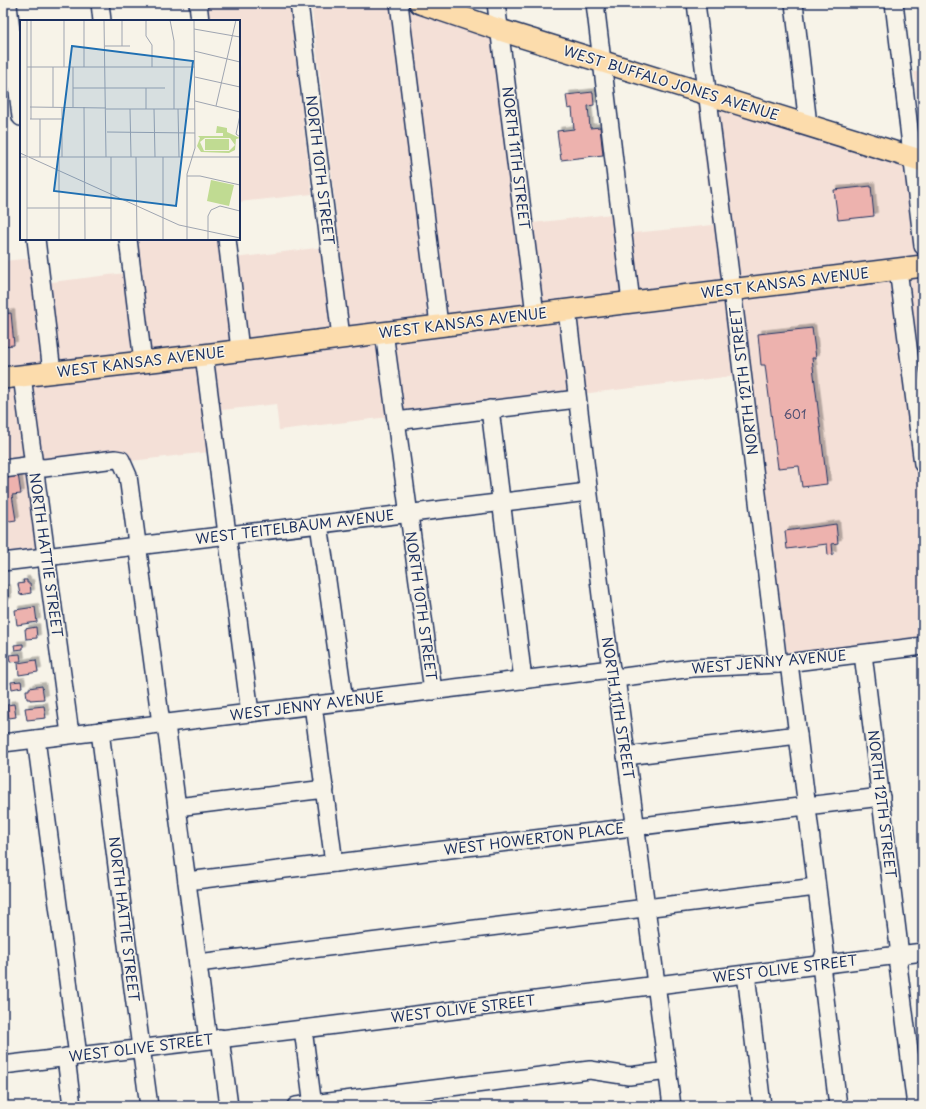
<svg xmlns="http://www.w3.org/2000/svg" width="926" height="1109" viewBox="0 0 926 1109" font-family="'Playpen Sans',sans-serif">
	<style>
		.built { fill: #f4e0d7 }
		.building { fill: #edb2ae; stroke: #1b2f5e; filter: url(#shadow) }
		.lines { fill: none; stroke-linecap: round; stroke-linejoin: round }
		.minor-casing { stroke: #1b2f5e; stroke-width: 20 }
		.major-casing { stroke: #1b2f5e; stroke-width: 24 }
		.minor { stroke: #f7f3e8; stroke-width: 17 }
		.major { stroke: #fcdcac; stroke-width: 21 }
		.labels { text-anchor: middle; stroke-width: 3; stroke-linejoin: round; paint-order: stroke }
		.number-label { font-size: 12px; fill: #505072 }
		.street-label { font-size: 14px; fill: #1b2f5e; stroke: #f7f3e8 }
		.inset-road { fill: none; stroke: #9fa5b1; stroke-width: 1 }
		.view { fill: #1f6fb2; fill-opacity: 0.15; stroke: #1f6fb2; stroke-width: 2 }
		.inset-edge { fill: none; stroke: #1b2f5e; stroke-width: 2 }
	</style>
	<defs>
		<filter id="shadow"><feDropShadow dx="3.5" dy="-3.5" stdDeviation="0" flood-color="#0004"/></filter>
	</defs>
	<rect width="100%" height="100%" fill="#f7f3e8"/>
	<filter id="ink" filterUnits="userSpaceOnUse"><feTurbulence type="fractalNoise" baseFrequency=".025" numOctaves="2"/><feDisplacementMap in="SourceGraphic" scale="8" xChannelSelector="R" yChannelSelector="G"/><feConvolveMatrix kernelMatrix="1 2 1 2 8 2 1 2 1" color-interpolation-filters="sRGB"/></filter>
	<g filter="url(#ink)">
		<g class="built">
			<path d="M175,3H289L312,194L239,202V21H197L195,5L178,6Z"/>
			<path d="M311,3H395L492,33L515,225L620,213L623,234L713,225L697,99L923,169V637L787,654L750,374L279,430L276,404L222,410L225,438L209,452L44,471L54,548L3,554V261L35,258L44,283L141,271L138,239H224L226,259L340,245Z"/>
			<path d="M923,71V141L914,72Z"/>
		</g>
		<g class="building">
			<path d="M593,92L594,105L588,106L590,128L600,127L603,155L561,160L557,131L574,129L572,108L568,109L566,95Z"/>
			<path d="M871,186L874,216L838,220L834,190Z"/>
			<path d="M11,313L14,345L3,346V314Z"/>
			<path d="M812,328L816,358H812L827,484L802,487L799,466L778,468L765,365H761L758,334Z"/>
			<path d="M18,474L21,494L12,495L16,520L3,522V475Z"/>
			<path d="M836,524L838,543L832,544L833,554L828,555L827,544L787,549L785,531Z"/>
			<path d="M23,580H27V583H30L31,593L20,595L18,584L24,583Z"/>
			<path d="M7,588L8,601L3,602V589Z"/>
			<path d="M35,607L37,622L17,625L15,610Z"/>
			<path d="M36,627L37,638L26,639L25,629Z"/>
			<path d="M23,644V649L15,650L14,645Z"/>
			<path d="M20,654L21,661L10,662L9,655Z"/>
			<path d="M36,660L38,672L19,675L18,663Z"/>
			<path d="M21,681L22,687L12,689L11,682Z"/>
			<path d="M42,686L44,699L30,700V699H27L26,690H29V688Z"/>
			<path d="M14,704L16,717L9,718L7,705Z"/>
			<path d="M44,706L46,718L27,720L25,708Z"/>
		</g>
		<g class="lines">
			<g class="minor-casing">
				<g id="minor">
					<path d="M100,3L102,21"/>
					<path d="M198,3L200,21"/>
					<path d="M299,3L341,337"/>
					<path d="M399,3L439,325"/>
					<path d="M496,3L535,314"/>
					<path d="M595,3L631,302"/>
					<path d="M696,3L732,290L778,664"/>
					<path d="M794,3L808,125"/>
					<path d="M894,3L923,246"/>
					<path d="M8,5L21,117"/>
					<path d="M36,239L52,372"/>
					<path d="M128,239L143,362"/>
					<path d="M227,239L240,350"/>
					<path d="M898,269L923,464"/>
					<path d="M567,310L602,604L611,669L616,678L672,1106"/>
					<path d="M384,332L433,691"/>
					<path d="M204,355L250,713"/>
					<path d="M22,376L70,734"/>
					<path d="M490,409L523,680"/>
					<path d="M396,421L577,399"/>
					<path d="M3,469L26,466L44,468L115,459L121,460L128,476L160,716L167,732L208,1040"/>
					<path d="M319,524L344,701"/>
					<path d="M3,562L588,492"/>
					<path d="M863,654L900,955L898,965L916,1106"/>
					<path d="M789,663L825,952L821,965L838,1106"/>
					<path d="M616,678L692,668L778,664L923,646"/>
					<path d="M313,705L334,863"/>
					<path d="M100,731L125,930L149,1106"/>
					<path d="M36,739L78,1056"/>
					<path d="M3,743L611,669"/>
					<path d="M626,756L798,735"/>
					<path d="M177,807L325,789"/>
					<path d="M187,881L881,797"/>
					<path d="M198,963L816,887"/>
					<path d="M746,974L762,1106"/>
					<path d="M303,1029L313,1106"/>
					<path d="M220,1038L229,1106"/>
					<path d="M66,1057L72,1106"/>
					<path d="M3,1065L303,1029L923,952"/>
					<path d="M296,1106L590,1070L629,1076L668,1071"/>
				</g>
			</g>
			<g class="major-casing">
				<g id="major">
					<path d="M420,3L500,30L923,161"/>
					<path d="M3,378L204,355L923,266"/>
				</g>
			</g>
			<use href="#minor" class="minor"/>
			<use href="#major" class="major"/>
		</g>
	</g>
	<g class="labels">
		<g class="number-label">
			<text x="795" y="419">601</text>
		</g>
		<g class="street-label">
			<text transform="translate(671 83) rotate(17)" y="5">WEST BUFFALO JONES AVENUE</text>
			<text transform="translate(516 158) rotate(83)" y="5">NORTH 11TH STREET</text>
			<text transform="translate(320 170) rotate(83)" y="5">NORTH 10TH STREET</text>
			<text transform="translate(785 283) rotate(-7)" y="5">WEST KANSAS AVENUE</text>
			<text transform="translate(463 323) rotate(-7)" y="5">WEST KANSAS AVENUE</text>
			<text transform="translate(141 362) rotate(-7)" y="5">WEST KANSAS AVENUE</text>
			<text transform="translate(744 381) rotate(-97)" y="5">NORTH 12TH STREET</text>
			<text transform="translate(295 527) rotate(-7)" y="5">WEST TEITELBAUM AVENUE</text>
			<text transform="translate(46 555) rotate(82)" y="5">NORTH HATTIE STREET</text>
			<text transform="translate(421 606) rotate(82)" y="5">NORTH 10TH STREET</text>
			<text transform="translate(769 662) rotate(-5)" y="5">WEST JENNY AVENUE</text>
			<text transform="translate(307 706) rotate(-7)" y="5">WEST JENNY AVENUE</text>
			<text transform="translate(618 708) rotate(81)" y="5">NORTH 11TH STREET</text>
			<text transform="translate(882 804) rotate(83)" y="5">NORTH 12TH STREET</text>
			<text transform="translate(534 839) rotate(-7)" y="5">WEST HOWERTON PLACE</text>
			<text transform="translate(124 919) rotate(83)" y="5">NORTH HATTIE STREET</text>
			<text transform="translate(785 969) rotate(-7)" y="5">WEST OLIVE STREET</text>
			<text transform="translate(463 1009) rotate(-7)" y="5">WEST OLIVE STREET</text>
			<text transform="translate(141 1048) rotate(-7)" y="5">WEST OLIVE STREET</text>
		</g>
	</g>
	<g transform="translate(20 20)">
		<rect width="220" height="220" fill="#f7f3e8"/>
		<path d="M197,106L207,108V112L220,118L216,119L215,130L209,133L181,132L177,126L180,118L178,116H203V113H196ZM185,118H210L215,125L209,131H184L180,122ZM185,119H209V130H185ZM191,160L214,165L209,186L187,181Z" fill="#c0db92" fill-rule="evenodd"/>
		<path class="inset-road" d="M7,0V137M11,0V99M44,0V47M64,0V47M84,0L86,137M102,0V26M126,0V16L132,25V47M150,0L154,21V89M174,9L220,17M85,26H110M174,31L220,42M7,47H175M53,47V87M175,57L220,67M53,68H145M126,68V89M175,81L220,92M196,86L216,0M10,87L86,88M33,87V47M42,87V137M64,87L65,220M86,89H175M110,89L111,137M134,89L135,137M158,89L159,137M220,95L216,114L220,117M10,99H42M20,99V137M87,112L175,113M0,133L159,205L220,218M0,137H7V220M9,137H220M91,137V220M116,137L117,220M167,156H180L220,165M7,188H91M39,220V137M143,220V137M167,220V154L175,128L174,0M188,220V196L191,190L200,186L220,191"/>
		<path class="view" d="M52,26L173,41L156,186L34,171Z"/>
		<rect width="220" height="220" class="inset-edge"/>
	</g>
	<rect width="926" height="1109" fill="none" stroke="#f7f3e8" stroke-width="16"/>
	<rect x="8" y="8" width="910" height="1093" fill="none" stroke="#1b2f5e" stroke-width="1.5" filter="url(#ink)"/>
</svg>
